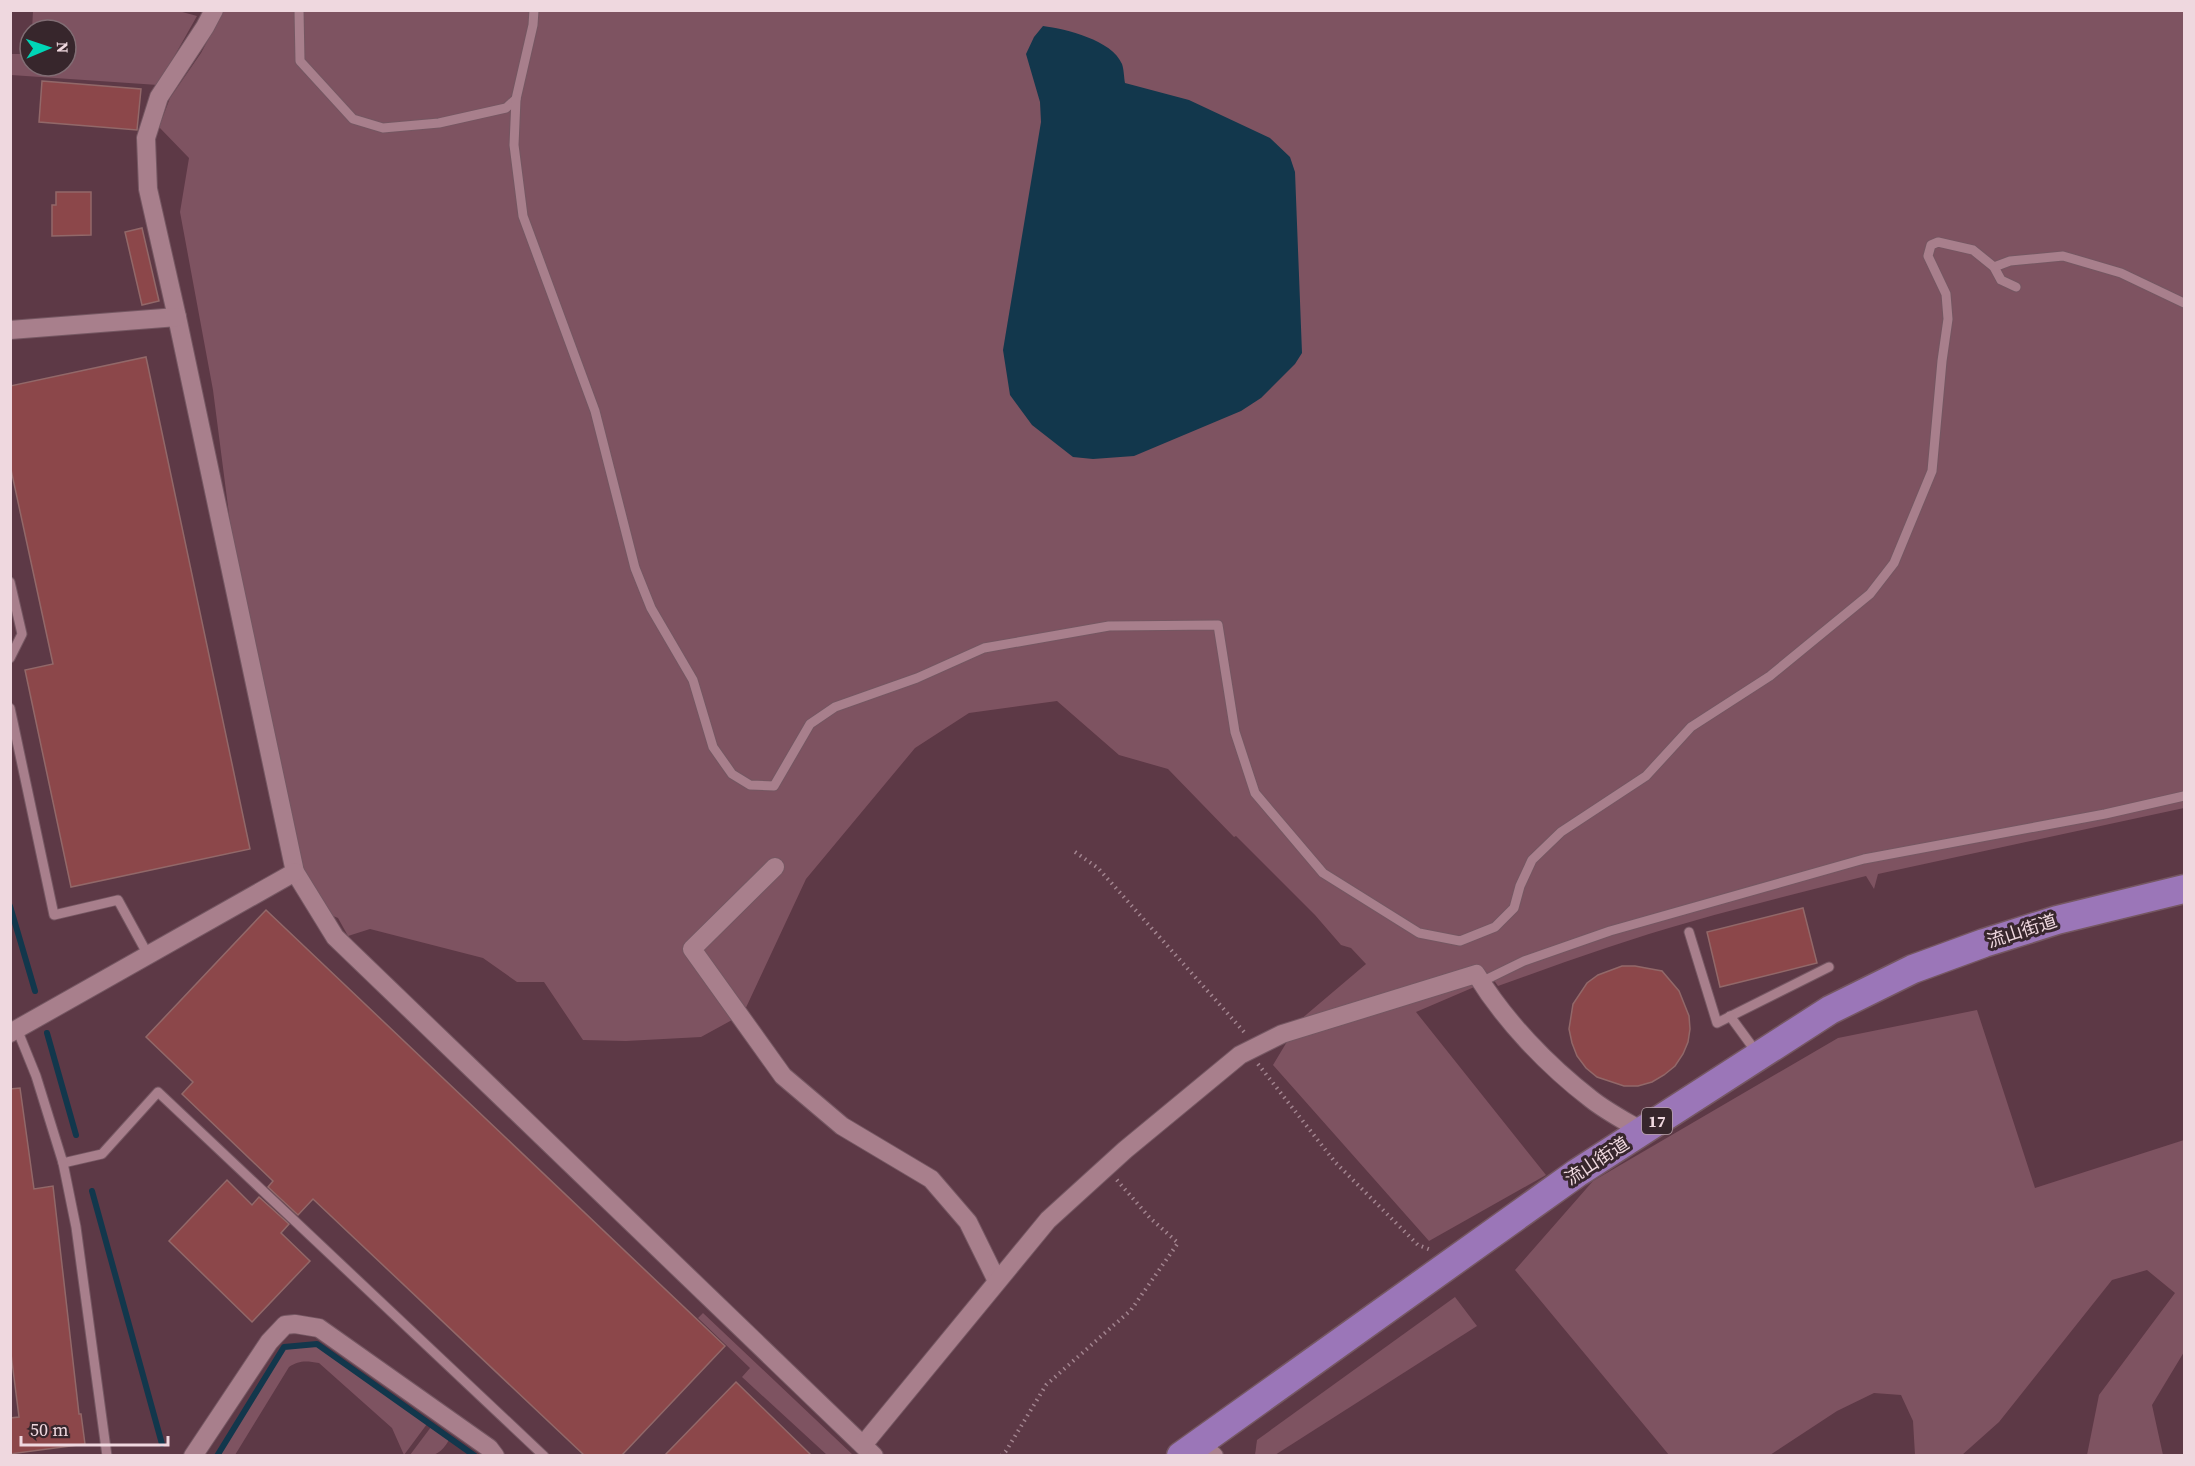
<svg xmlns="http://www.w3.org/2000/svg" width="2195" height="1466" viewBox="0 0 2195 1466" font-family="'Source Serif 4','Noto Sans JP',serif">
	<style>
		.green { fill: #7e5361 }
		.water { fill: #12374c }
		.lines { fill: none; stroke-linecap: round; stroke-linejoin: round }
		.stream { stroke: #12374c; stroke-width: 6 }
		.building { fill: #8c474a; stroke: #926869; stroke-width: 1.5 }
		.service-casing { stroke: #755762; stroke-width: 11 }
		.minor-casing { stroke: #755762; stroke-width: 20 }
		.primary-casing { stroke: #755762; stroke-width: 31 }
		.path { stroke: #a38590; stroke-width: 4; stroke-dasharray: 1.5 4.5; stroke-linecap: butt }
		.service { stroke: #a87f8c; stroke-width: 9 }
		.minor { stroke: #a87f8c; stroke-width: 18 }
		.primary { stroke: #9b76b8; stroke-width: 28 }
		.labels { text-anchor: middle; stroke-width: 6; stroke-linejoin: round; paint-order: stroke }
		.shield { fill: #37262c; stroke: #b8a3a9; stroke-width: 1.5 }
		.shield-label { font-size: 16px; font-weight: bold; fill: #efd8df }
		.street-label { font-size: 18px; fill: #efd8df; stroke: #37262c }
	</style>
	<rect width="100%" height="100%" fill="#5d3946"/>
	<g class="green">
		<path d="M175,10L197,16L158,85L11,75L10,54H30V66H66V30H32L33,11Z"/>
		<path d="M214,11H2184V808L1878,874L1874,889L1866,876C1779,898 1691,919 1606,948C1570,960 1534,973 1498,986L1493,979L1416,1012L1546,1175L1429,1241L1273,1065L1300,1020L1366,964L1351,948L1341,945L1315,915L1236,836L1234,837L1168,769L1119,755L1057,701L969,713L915,748L806,879L743,1014L701,1037L626,1041L583,1040L544,982H517L483,958L370,929L348,936L338,918L306,905L237,576L213,390L180,212L189,158L159,127L170,98L201,53L209,38Z"/>
		<path d="M1977,1010L2035,1188L2184,1140V1352L2152,1405L2163,1455H2087L2099,1395L2175,1293L2147,1270L2112,1280L1999,1422L1962,1455H1915L1913,1421L1901,1395L1874,1393L1837,1411L1770,1455H1669L1515,1270L1593,1181L1838,1038Z"/>
		<path d="M1455,1297L1477,1326L1275,1455H1255L1257,1440Z"/>
		<path d="M703,1313L853,1455H827L742,1377L750,1368L698,1318Z"/>
		<path d="M317,1345L427,1424L404,1455L392,1428L319,1363C307,1361 299,1360 289,1367L235,1455H219L284,1348Z"/>
		<path d="M431,1427L449,1440C438,1459 430,1456 410,1455Z"/>
	</g>
	<path class="water" d="M1043,26C1066,29 1112,40 1122,64C1124,70 1124,78 1125,83L1189,100L1270,138L1290,157L1295,172L1302,353L1295,364L1261,398L1241,411L1134,456L1093,459L1073,457L1032,425L1010,395L1003,350L1041,122L1040,102L1026,54L1034,37Z"/>
	<g class="lines">
		<g class="stream">
			<path d="M10,906L35,991"/>
			<path d="M47,1033L76,1135"/>
			<path d="M92,1191L162,1444"/>
			<path d="M217,1456L284,1347L317,1344L475,1456"/>
		</g>
	</g>
	<g class="building">
		<path d="M42,81L141,89L137,130L39,122Z"/>
		<path d="M56,192H91V235L52,236V205H56Z"/>
		<path d="M142,228L159,301L142,305L125,232Z"/>
		<path d="M146,357L250,849L71,887L25,670L53,664L10,465V386Z"/>
		<path d="M1803,908L1817,963L1720,987L1707,932Z"/>
		<path d="M266,910L725,1346L622,1455H584L313,1199L298,1215L268,1187L273,1181L182,1094L193,1082L146,1037Z"/>
		<path d="M1622,966H1635L1662,971L1679,991L1689,1016L1690,1029L1688,1042L1683,1054L1675,1066L1664,1075L1652,1082L1638,1086H1624L1597,1077L1586,1068L1577,1056L1572,1043L1569,1029L1573,1004L1587,983L1598,975Z"/>
		<path d="M20,1088L34,1189L53,1186L79,1414H81L85,1444L10,1454V1418L19,1417L10,1346V1089Z"/>
		<path d="M227,1180L252,1205L259,1197L289,1224L281,1233L310,1261L252,1322L169,1241Z"/>
		<path d="M736,1382L811,1455H665Z"/>
	</g>
	<g class="lines">
		<g class="service-casing">
			<g id="service">
				<path d="M299,10L300,61L353,119L383,128L439,123L506,108L516,99L533,25L534,10"/>
				<path d="M516,99L514,145L523,216L595,411L635,568L651,608L693,680L713,747L732,774L750,785L774,786L810,724L835,707L917,678L984,648L1109,626L1218,625L1235,732L1255,793L1323,873L1419,933L1460,941L1495,927L1514,908L1520,886L1532,860L1561,832L1646,776L1691,727L1770,676L1870,594L1894,563L1932,471L1942,361L1948,319L1946,294L1928,256L1931,245L1938,242L1973,250L1994,267L2001,280L2016,287"/>
				<path d="M1994,267L2010,261L2063,256L2121,273L2184,303"/>
				<path d="M10,582L22,634L10,658"/>
				<path d="M10,708L54,915L118,900L148,955"/>
				<path d="M1689,932L1717,1023L1829,967"/>
				<path d="M1481,982L1524,961L1610,931L1864,859L2105,814L2184,796"/>
				<path d="M1730,1016L1757,1053"/>
				<path d="M17,1029L36,1076L63,1163L102,1154L158,1092L544,1456"/>
				<path d="M63,1163L76,1227L107,1456"/>
			</g>
		</g>
		<g class="minor-casing">
			<g id="minor">
				<path d="M214,10L205,27L159,97L146,138L148,189L177,317L295,872L335,937L874,1456"/>
				<path d="M10,330L177,317"/>
				<path d="M775,867L692,949L783,1076L842,1126L931,1179L968,1222L997,1281"/>
				<path d="M10,1033L295,872"/>
				<path d="M1198,1442L1214,1456"/>
				<path d="M863,1445L1048,1220L1125,1150L1240,1055L1282,1034L1476,974C1505,1021 1547,1065 1591,1099C1606,1111 1625,1121 1642,1131"/>
				<path d="M193,1456L269,1342L285,1325L295,1324L319,1328L489,1448L495,1456"/>
			</g>
		</g>
		<g class="primary-casing">
			<path id="primary" d="M1181,1456L1577,1173L1830,1010L1913,969L1984,943L2057,920L2184,889"/>
		</g>
		<g class="path">
			<path d="M1075,852L1098,868L1245,1033"/>
			<path d="M1258,1064L1335,1162L1418,1245L1431,1250"/>
			<path d="M1001,1456L1006,1451L1046,1385L1131,1310L1178,1243L1150,1218L1116,1179"/>
		</g>
		<use href="#service" class="service"/>
		<use href="#minor" class="minor"/>
		<use href="#primary" class="primary"/>
	</g>
	<g class="labels">
		<rect class="shield" x="1642" y="1108" width="30" height="26" rx="4.5"/>
		<g class="shield-label">
			<text x="1657" y="1127">17</text>
		</g>
		<g class="street-label">
			<text transform="translate(2022 931) rotate(-18)" y="6">流山街道</text>
			<text transform="translate(1597 1161) rotate(-33)" y="6">流山街道</text>
		</g>
	</g>
	<rect width="2195" height="1466" fill="none" stroke="#efd8df" stroke-width="24"/>
	<g transform="translate(48 48) rotate(88)"><circle r="28" fill="#37262c" stroke="#816d74" stroke-width="1.5"/>
	<path d="M0-4.5L10 22L0 15L-10 22Z" fill="#00d5b7"/>
	<text y="-9" font-size="16" font-weight="bold" text-anchor="middle" fill="#efd8df">N</text>
	</g>
	<path d="M21 1436v9h147v-9" fill="none" stroke="#efd8df" stroke-width="3"/>
	<text x="30" y="1436" font-size="18" fill="#efd8df" stroke="#37262c" stroke-width="4.5" paint-order="stroke">50 m</text>
</svg>
